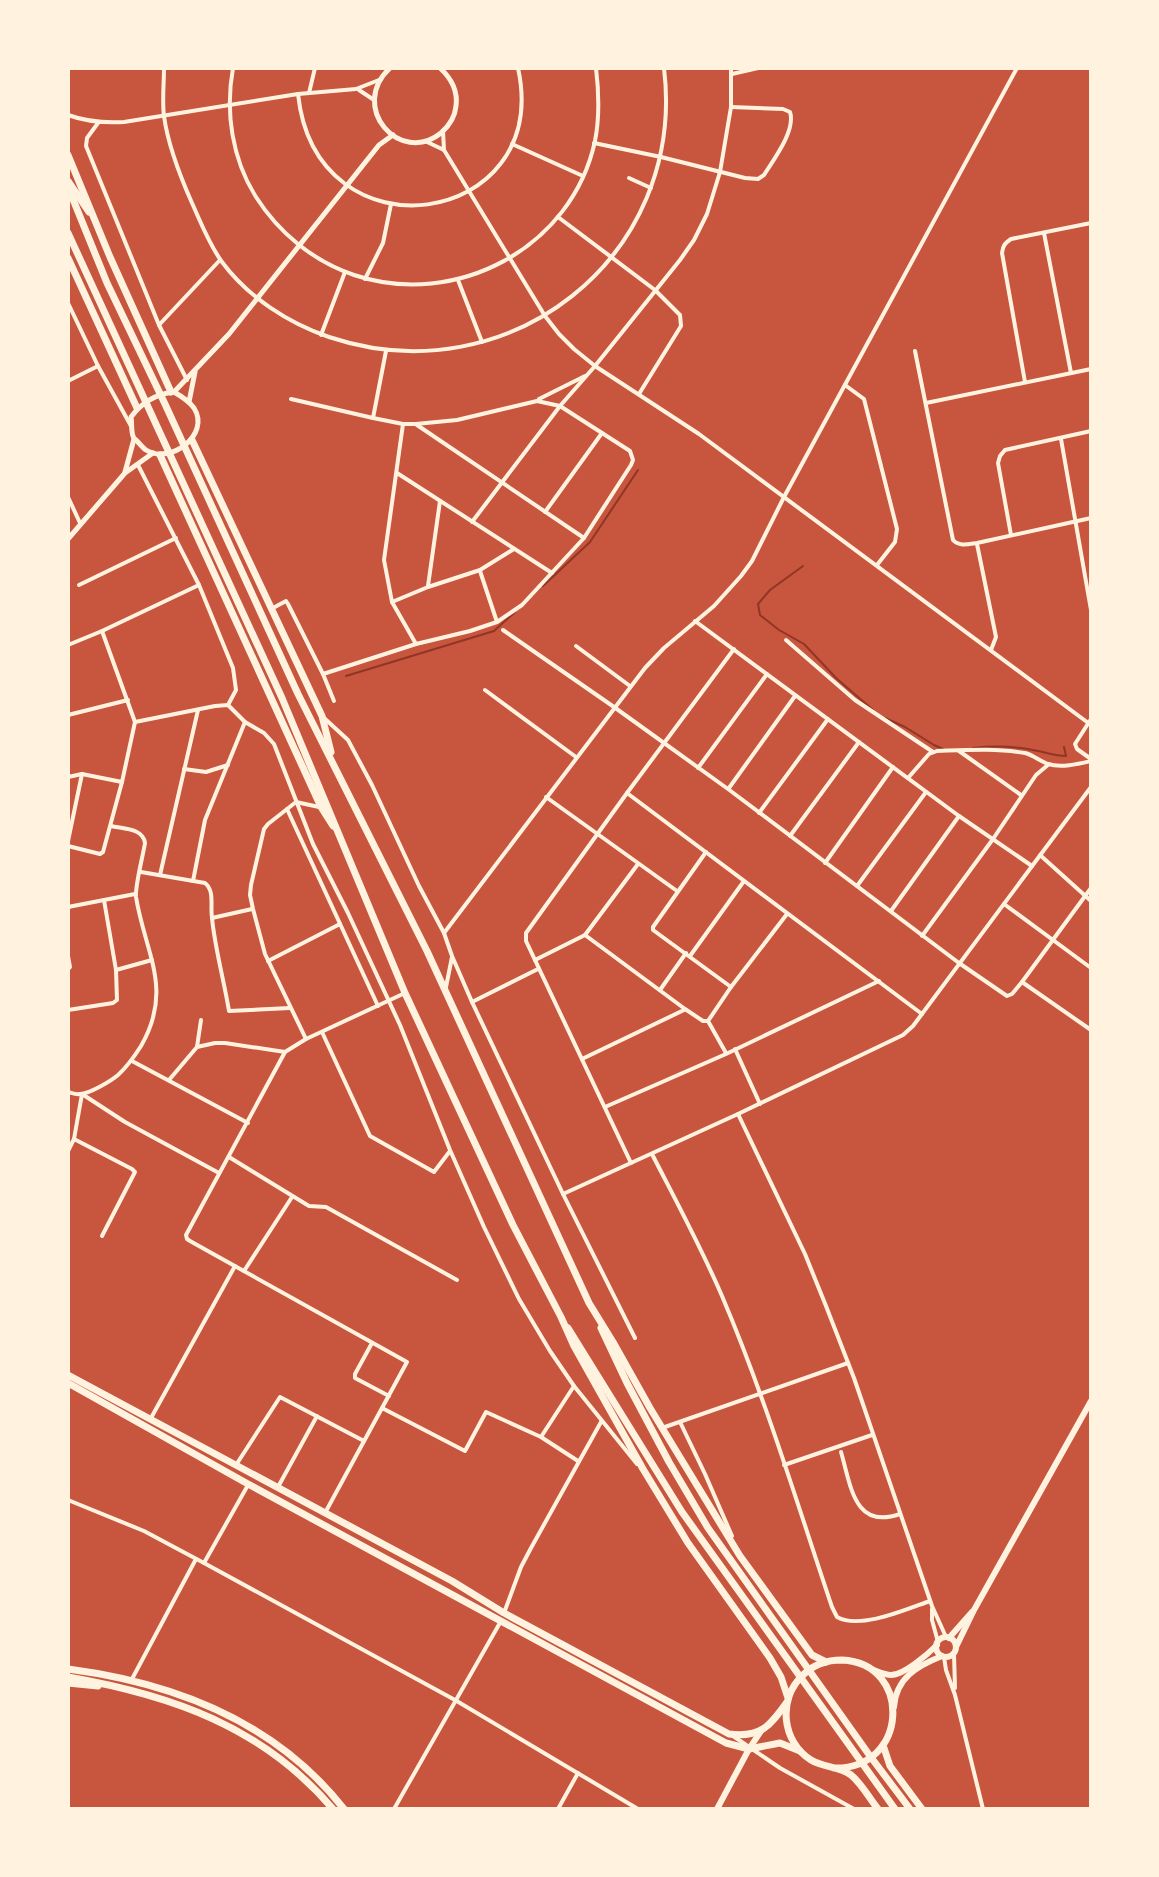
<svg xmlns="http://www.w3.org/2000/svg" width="1159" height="1877" viewBox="0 0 1159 1877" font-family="Arial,sans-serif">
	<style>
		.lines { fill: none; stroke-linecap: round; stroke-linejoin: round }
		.stream { stroke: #8f3625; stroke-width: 2 }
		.minor { stroke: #fff3e0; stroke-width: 4 }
		.tertiary { stroke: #fff3e0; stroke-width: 5 }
		.secondary { stroke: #fff3e0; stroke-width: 6 }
		.primary { stroke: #fff3e0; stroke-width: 7 }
		.trunk { stroke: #fff3e0; stroke-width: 7 }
	</style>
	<rect width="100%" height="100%" fill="#c8553d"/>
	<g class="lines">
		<g class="stream">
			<path d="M803,566L770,590L758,604L760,615L779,630L804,644L836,678L873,710"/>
			<path d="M543,586L590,542L638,470"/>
			<path d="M346,676L494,631L515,612"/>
			<path d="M885,718L905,727L934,745L943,749"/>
			<path d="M973,748C992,746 1014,746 1033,750C1045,752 1055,756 1066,756L1064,747"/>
		</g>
		<g class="minor">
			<path d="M164,68C164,84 162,101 164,116C168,146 180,176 192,203C201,223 209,244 222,262C248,297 288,323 329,337C508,397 687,257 664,68"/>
			<path d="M233,68C225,112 232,159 256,197C279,233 313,261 354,275C456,309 572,248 595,141C600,116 599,93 596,68"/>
			<path d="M732,74L758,68"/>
			<path d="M359,90L374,100"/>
			<path d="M309,93L315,68"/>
			<path d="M298,94C316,263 553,228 518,68"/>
			<path d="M68,115C87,122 104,123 124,122L298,94L356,89L379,80"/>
			<path d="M98,123L87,138L86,146L159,325L187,380"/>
			<path d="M443,131L444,150L545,316L559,334L574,349L595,366L699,434L1091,725"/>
			<path d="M425,141L444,150"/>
			<path d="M594,143L661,157L745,178L758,179L764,175C774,159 796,130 790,112L783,109L731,107"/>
			<path d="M512,144L583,176"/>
			<path d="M629,178L651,188"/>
			<path d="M558,217L655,290L680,315L681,326L639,394"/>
			<path d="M1044,233L1071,373"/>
			<path d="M365,279L383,243L391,204"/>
			<path d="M458,280L482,342"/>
			<path d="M68,303L98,366L131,426"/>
			<path d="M159,325L220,260"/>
			<path d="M321,335L345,272"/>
			<path d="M915,351L953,540C959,547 969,544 977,543L1091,518"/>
			<path d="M68,381L98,366"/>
			<path d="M1025,382L1002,253C1003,245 1005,243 1011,239L1091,223"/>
			<path d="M845,385L864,399L897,529L895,542L877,565"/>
			<path d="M291,399L373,418L403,424H416L457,420L537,401L560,406L630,451L633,460L631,465L584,538L522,605L497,622L470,631L416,644L323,674"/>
			<path d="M539,399L585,376"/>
			<path d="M926,403L1091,369"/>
			<path d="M373,418L386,351"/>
			<path d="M403,424L384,560L392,602L416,644"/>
			<path d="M417,425L584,538"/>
			<path d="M1061,439L1091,610"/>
			<path d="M138,465L199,585L233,668L236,690L228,705"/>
			<path d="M397,473L552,573"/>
			<path d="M68,497L80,523"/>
			<path d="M545,512L602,433"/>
			<path d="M472,522L560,406L595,366L680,260L694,240L707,214L720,172L731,107V68"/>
			<path d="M1011,535L998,463L1000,456L1005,450L1091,431"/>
			<path d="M977,544L996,637L991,650"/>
			<path d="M480,571L497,622"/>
			<path d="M79,585L176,538"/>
			<path d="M428,586L440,501"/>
			<path d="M392,602L428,587L480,570L514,549"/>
			<path d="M273,608L286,601L288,604L323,674L334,701"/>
			<path d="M695,621L959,816L1032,866"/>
			<path d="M503,630L614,707L728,789L959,963L1007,996L1012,994L1022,982L1091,888"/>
			<path d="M786,640L855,700L933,752"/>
			<path d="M68,645L102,631L199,585"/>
			<path d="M576,646L630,686"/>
			<path d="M485,690L576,757"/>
			<path d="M68,715L128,700"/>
			<path d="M323,717L348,740L372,785L419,886L444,933L452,956L472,1002L563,1194L635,1338"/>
			<path d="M1091,719L1075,744L1077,749L1091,759"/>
			<path d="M135,722L215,706L228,705L245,722L264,733L274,744L313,844L348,913L400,1025L450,1150L484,1227L519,1299L550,1351L574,1386L637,1464"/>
			<path d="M959,751L1021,795"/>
			<path d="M698,768L767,674"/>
			<path d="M184,769L206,772L228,765"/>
			<path d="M68,777L82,774L122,782"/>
			<path d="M908,778L929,754L937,751C966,750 996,748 1025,753C1033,755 1040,761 1048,764C1061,768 1078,764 1091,761"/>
			<path d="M729,788L795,696"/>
			<path d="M627,793L922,1014"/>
			<path d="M546,797L677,891"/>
			<path d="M287,809L378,1006"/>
			<path d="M759,813L828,719"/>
			<path d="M790,836L859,742"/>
			<path d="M68,841L82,774"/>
			<path d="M68,846L100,854L103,852L122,782L135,722L102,631"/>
			<path d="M706,852L653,927V930L731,987"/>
			<path d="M1040,855L1091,901"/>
			<path d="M825,863L893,767"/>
			<path d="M141,872L205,883C215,891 210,906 212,918C215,949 224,980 229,1011L290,1008"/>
			<path d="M160,875L198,710"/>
			<path d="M193,881L205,820L245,722"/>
			<path d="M857,886L926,792"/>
			<path d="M1004,904L1091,968"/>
			<path d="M68,907L135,894"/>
			<path d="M891,911L959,816"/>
			<path d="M212,918L252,909"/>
			<path d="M444,933L645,668L664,648L714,606L741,576L752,561L784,497L1017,68"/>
			<path d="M585,935L685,1009L703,1021H708"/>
			<path d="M922,936L993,839L1036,775L1049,764"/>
			<path d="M68,956L70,967L68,969"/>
			<path d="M690,956L744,881"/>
			<path d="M535,960L585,935L638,864"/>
			<path d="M268,961L340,924"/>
			<path d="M116,970L152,960"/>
			<path d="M1022,982L1091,1030"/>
			<path d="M446,987L452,957"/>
			<path d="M660,990L686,953"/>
			<path d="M472,1002L538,969"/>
			<path d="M68,1010L113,1003L117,1000L116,970L104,900"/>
			<path d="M322,1032L370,1136L434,1172L450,1151"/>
			<path d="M306,1039L265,954L253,909L250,895L251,885L264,829L268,824L296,802L319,807"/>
			<path d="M197,1047L215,1043H225L285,1052"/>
			<path d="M735,1049L760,1104"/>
			<path d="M726,1053L708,1021L731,987L787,914"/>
			<path d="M582,1059L684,1010"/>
			<path d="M132,1061L248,1123"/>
			<path d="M169,1080L197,1047L201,1020"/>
			<path d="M68,1092C72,1093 76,1095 80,1094C89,1094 111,1081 118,1075C128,1066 134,1057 141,1046C174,989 145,953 136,897C135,885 143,856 145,843C143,828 123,829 111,826"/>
			<path d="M605,1107L726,1054L879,981"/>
			<path d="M738,1114L805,1254L826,1306L854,1378L932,1606L946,1637"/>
			<path d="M74,1139L132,1169L135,1172L102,1236"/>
			<path d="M68,1151L74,1139L82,1094L125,1122L219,1173"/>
			<path d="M652,1154C676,1201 701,1247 722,1296C765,1397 797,1503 832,1607L837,1617C860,1630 907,1609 930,1601"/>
			<path d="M229,1157L309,1206L326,1207L457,1280"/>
			<path d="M631,1163L526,941V933L627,793L734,649"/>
			<path d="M563,1194L738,1114L903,1035L913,1026L1091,787"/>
			<path d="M244,1271L292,1197"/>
			<path d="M372,1343L355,1374V1378L389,1396"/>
			<path d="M382,1408L465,1451L486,1412L541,1437L578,1461"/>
			<path d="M151,1418L235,1266"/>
			<path d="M680,1422L705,1474L732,1536"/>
			<path d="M662,1428L848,1363"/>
			<path d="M541,1437L574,1386"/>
			<path d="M841,1452C851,1486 854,1530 900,1514"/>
			<path d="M236,1465L280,1397L364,1441"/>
			<path d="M784,1465L872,1435"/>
			<path d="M278,1487L317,1416"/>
			<path d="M68,1500L144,1531L204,1563L455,1700L638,1809"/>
			<path d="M325,1513L407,1362L190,1241L187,1239L186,1235L285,1052L306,1039L405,993"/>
			<path d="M204,1563L248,1485"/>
			<path d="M932,1609V1620L938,1642"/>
			<path d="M504,1613L521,1567L531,1548L601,1422"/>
			<path d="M954,1654L955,1688"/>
			<path d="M944,1657L946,1670L955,1695L983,1809"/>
			<path d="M132,1679L196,1559"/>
			<path d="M733,1736L780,1768L854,1809"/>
			<path d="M394,1809L501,1621"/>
			<path d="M558,1809L578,1773"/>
		</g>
		<g class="tertiary">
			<path d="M390,68C348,107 400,166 441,133C449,126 455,117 456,106C458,91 451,78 440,68"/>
			<path d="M174,392L229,334L379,145L393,135"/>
			<path d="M174,392C181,396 189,401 194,408C211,435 170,465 146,450C144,449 138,442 137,441C135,439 133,438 133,436C131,431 132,422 131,417C142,402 156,394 174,392Z"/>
			<path d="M189,402L195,372"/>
			<path d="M125,472L134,439"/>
			<path d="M68,539L125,473L153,453"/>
		</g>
		<g class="secondary">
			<circle cx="946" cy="1647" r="10"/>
			<path d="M949,1638L972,1612"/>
			<path d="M956,1647L974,1610L1091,1401"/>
			<path d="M871,1669C877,1671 885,1675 891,1675C904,1675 928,1654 937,1645"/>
			<path d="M894,1707C896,1678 917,1666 942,1656"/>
			<path d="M717,1809L749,1749L761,1731"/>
		</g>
		<g class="primary">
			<path d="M568,1328L682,1512L895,1809"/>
			<path d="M601,1328L627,1383L669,1462L708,1528L870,1756L910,1809"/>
			<path d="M68,1375L452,1581L504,1613L729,1734C761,1738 770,1726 787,1702"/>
			<path d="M68,1383L248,1484L726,1743L749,1749L780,1743L800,1751"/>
			<path d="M883,1745L890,1766L922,1809"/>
			<path d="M834,1768C909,1770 913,1663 842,1660C827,1660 813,1665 803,1675C777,1699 782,1742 811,1760C824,1768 840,1766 851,1775C862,1784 869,1798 878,1809"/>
		</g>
		<g class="trunk">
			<path d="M68,155L110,257L171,392"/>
			<path d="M68,181L89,212"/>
			<path d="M68,187L107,283L165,404L298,694L427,951L589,1303L613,1342L650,1408L740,1556L812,1655L826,1662"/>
			<path d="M68,233L282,698L405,993L513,1225L561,1317L574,1346L643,1469L688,1543L770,1658L781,1677L788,1698"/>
			<path d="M68,258L137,408"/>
			<path d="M192,440L322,716L331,752"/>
			<path d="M160,455L321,807L333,826"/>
			<path d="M68,1669C175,1683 276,1722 344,1809"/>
			<path d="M68,1677C172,1695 263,1727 333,1809"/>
			<path d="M68,1683L98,1686"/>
		</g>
	</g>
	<rect width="1159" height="1877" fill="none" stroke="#fff3e0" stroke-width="140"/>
</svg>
